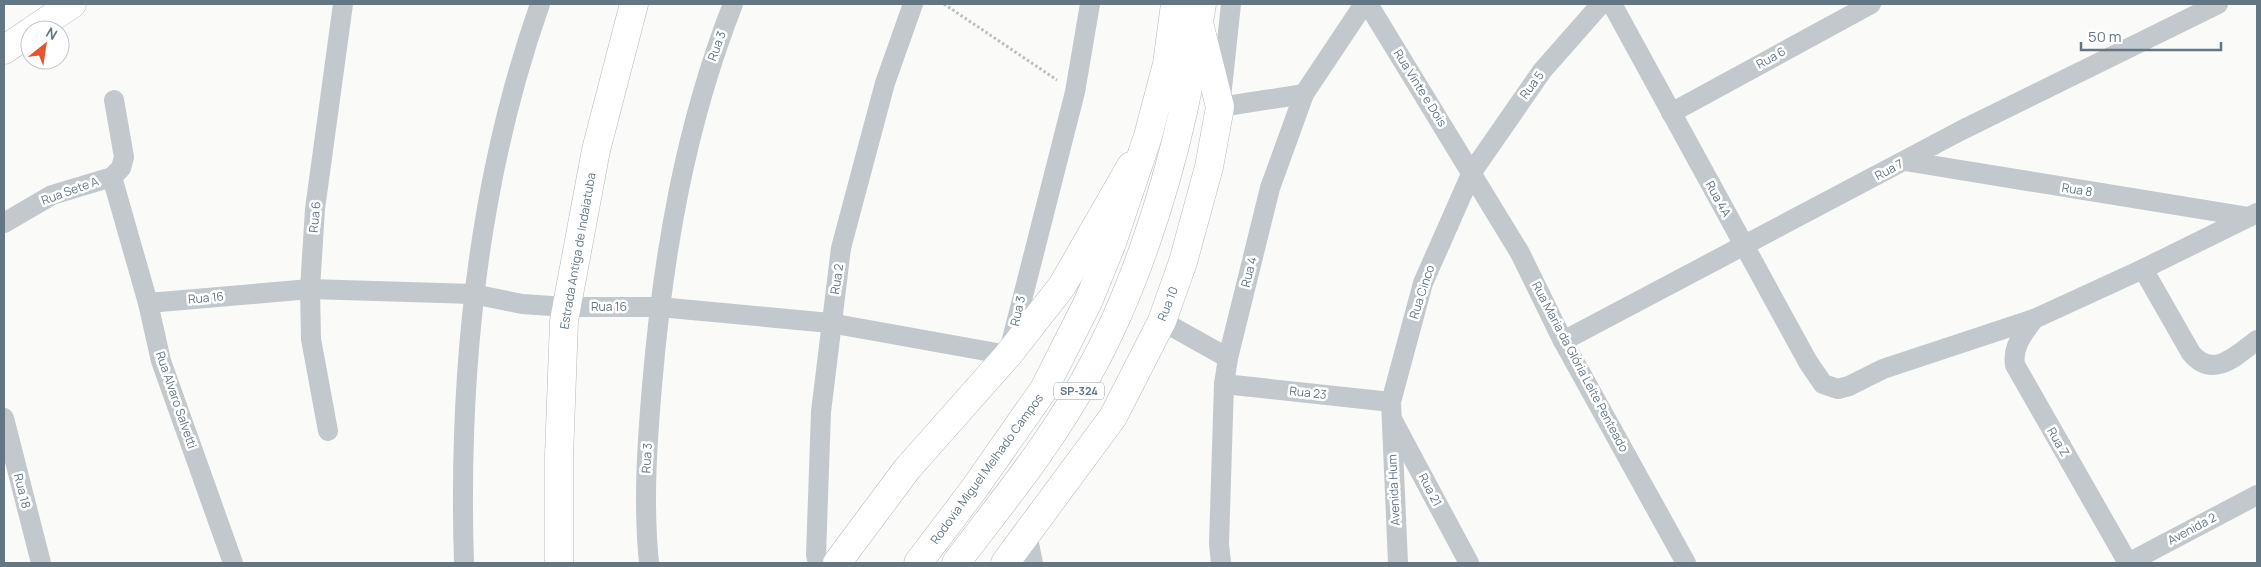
<svg xmlns="http://www.w3.org/2000/svg" width="2261" height="567" viewBox="0 0 2261 567" font-family="Manrope,sans-serif">
	<style>
		.lines { fill: none; stroke-linecap: round; stroke-linejoin: round }
		.secondary-casing { stroke: #b3babf; stroke-width: 29 }
		.trunk-casing { stroke: #b4b9bd; stroke-width: 29 }
		.path { stroke: #bbbfc2; stroke-width: 3; stroke-dasharray: 2.5 2.5; stroke-linecap: butt }
		.minor { stroke: #c3c8cc; stroke-width: 20 }
		.secondary { stroke: #fff; stroke-width: 28 }
		.trunk { stroke: #fff; stroke-width: 28 }
		.labels { text-anchor: middle; stroke-width: 5; stroke-linejoin: round; paint-order: stroke }
		.shield { fill: #fff; stroke: #939fa8; stroke-width: 1 }
		.shield-label { font-size: 11px; font-weight: bold; fill: #657683 }
		.street-label { font-size: 12px; fill: #657683; stroke: #fff }
	</style>
	<rect width="100%" height="100%" fill="#fafaf8"/>
	<g class="lines">
		<g class="secondary-casing">
			<g id="secondary">
				<path d="M33,30L72,4"/>
				<path d="M4,50L30,32"/>
				<path d="M559,563V456L564,321L596,150L634,4"/>
				<path d="M837,563L907,469L1008,355L1062,286L1131,166"/>
				<path d="M1005,563L1113,417L1162,321L1183,262L1209,167L1220,107L1199,23"/>
			</g>
		</g>
		<g class="trunk-casing">
			<g id="trunk">
				<path d="M918,563L974,489L1044,389L1088,302L1112,243L1148,136L1167,64L1175,4"/>
				<path d="M956,563C1002,502 1052,442 1088,374C1131,298 1164,197 1183,112C1191,76 1196,40 1202,4"/>
			</g>
		</g>
		<path class="path" d="M944,4L1057,80"/>
		<g class="minor">
			<path d="M1231,4L1220,107L1304,94"/>
			<path d="M1368,4L1520,253L1563,341L1686,563"/>
			<path d="M1612,4L1808,362L1823,384L1838,389L1849,386L1883,369L2034,319L2143,269L2257,213"/>
			<path d="M1671,113L1871,4"/>
			<path d="M1905,161L2249,217"/>
			<path d="M112,177L148,303L161,361L233,563"/>
			<path d="M4,223L52,195L112,177L121,168L124,157L114,100"/>
			<path d="M2143,269L2191,353C2213,380 2237,355 2257,340"/>
			<path d="M148,303L310,289L473,294L522,304L566,307H659L830,323L1008,355L1075,92L1090,4"/>
			<path d="M2034,319C2024,333 2012,346 2015,365L2128,563"/>
			<path d="M1162,321L1228,358"/>
			<path d="M1563,341L1962,130L2218,4"/>
			<path d="M1224,384L1391,402"/>
			<path d="M4,418L41,563"/>
			<path d="M1393,421L1469,563"/>
			<path d="M328,431L311,339L310,289L315,209L343,4"/>
			<path d="M1027,534L1033,563"/>
			<path d="M464,563C458,374 477,183 540,4"/>
			<path d="M649,563C643,504 647,445 652,386C663,255 685,126 733,4"/>
			<path d="M818,563L816,555L821,412L841,248L885,83L913,4"/>
			<path d="M1221,563L1219,544L1224,384L1228,358L1270,188L1304,94L1364,4"/>
			<path d="M1398,563L1391,402L1423,283L1472,172L1542,71L1601,4"/>
			<path d="M2128,563L2257,495"/>
		</g>
		<use href="#secondary" class="secondary"/>
		<use href="#trunk" class="trunk"/>
	</g>
	<g class="labels">
		<rect class="shield" x="1054" y="382.5" width="50" height="17" rx="4"/>
		<g class="shield-label">
			<text x="1079" y="395">SP-324</text>
		</g>
		<g class="street-label">
			<text transform="translate(717 46) rotate(-70)" y="4">Rua 3</text>
			<text transform="translate(1771 58) rotate(-29)" y="4">Rua 6</text>
			<text transform="translate(1532 85) rotate(-53)" y="4">Rua 5</text>
			<text transform="translate(1420 88) rotate(58)" y="4">Rua Vinte e Dois</text>
			<text transform="translate(1889 170) rotate(-28)" y="4">Rua 7</text>
			<text transform="translate(2077 190) rotate(9)" y="4">Rua 8</text>
			<text transform="translate(70 191) rotate(-20)" y="4">Rua Sete A</text>
			<text transform="translate(1718 199) rotate(61)" y="4">Rua 4A</text>
			<text transform="translate(315 217) rotate(-85)" y="4">Rua 6</text>
			<text transform="translate(578 251) rotate(-80)" y="4">Estrada Antiga de Indaiatuba</text>
			<text transform="translate(1249 272) rotate(-76)" y="4">Rua 4</text>
			<text transform="translate(837 279) rotate(-82)" y="4">Rua 2</text>
			<text transform="translate(1422 292) rotate(-72)" y="4">Rua Cinco</text>
			<text transform="translate(206 298) rotate(-5)" y="4">Rua 16</text>
			<text transform="translate(1168 304) rotate(-69)" y="4">Rua 10</text>
			<text x="609" y="311">Rua 16</text>
			<text transform="translate(1018 311) rotate(-77)" y="4">Rua 3</text>
			<text transform="translate(1580 367) rotate(62)" y="4">Rua Maria da Glória Leite Penteado</text>
			<text transform="translate(1308 393) rotate(6)" y="4">Rua 23</text>
			<text transform="translate(176 400) rotate(71)" y="4">Rua Alvaro Salvetti</text>
			<text transform="translate(2058 442) rotate(60)" y="4">Rua Z</text>
			<text transform="translate(647 458) rotate(-87)" y="4">Rua 3</text>
			<text transform="translate(987 469) rotate(-54)" y="4">Rodovia Miguel Melhado Campos</text>
			<text transform="translate(1394 490) rotate(-93)" y="4">Avenida Hum</text>
			<text transform="translate(1430 490) rotate(62)" y="4">Rua 21</text>
			<text transform="translate(22 491) rotate(76)" y="4">Rua 18</text>
			<text transform="translate(2192 529) rotate(-28)" y="4">Avenida 2</text>
		</g>
	</g>
	<rect width="2261" height="567" fill="none" stroke="#657683" stroke-width="10"/>
	<g transform="translate(45 45) rotate(30)"><circle r="24" fill="#ffffff" stroke="#c1c8cd"/>
	<path d="M0-4L9 19L0 12L-9 19Z" fill="#e4572e"/>
	<text y="-8" font-size="14" font-weight="bold" text-anchor="middle" fill="#657683">N</text>
	</g>
	<path d="M2081 42v8h140v-8" fill="none" stroke="#657683" stroke-width="2.5"/>
	<text x="2088" y="42" font-size="15" fill="#657683" stroke="#ffffff" stroke-width="4" paint-order="stroke">50 m</text>
</svg>
